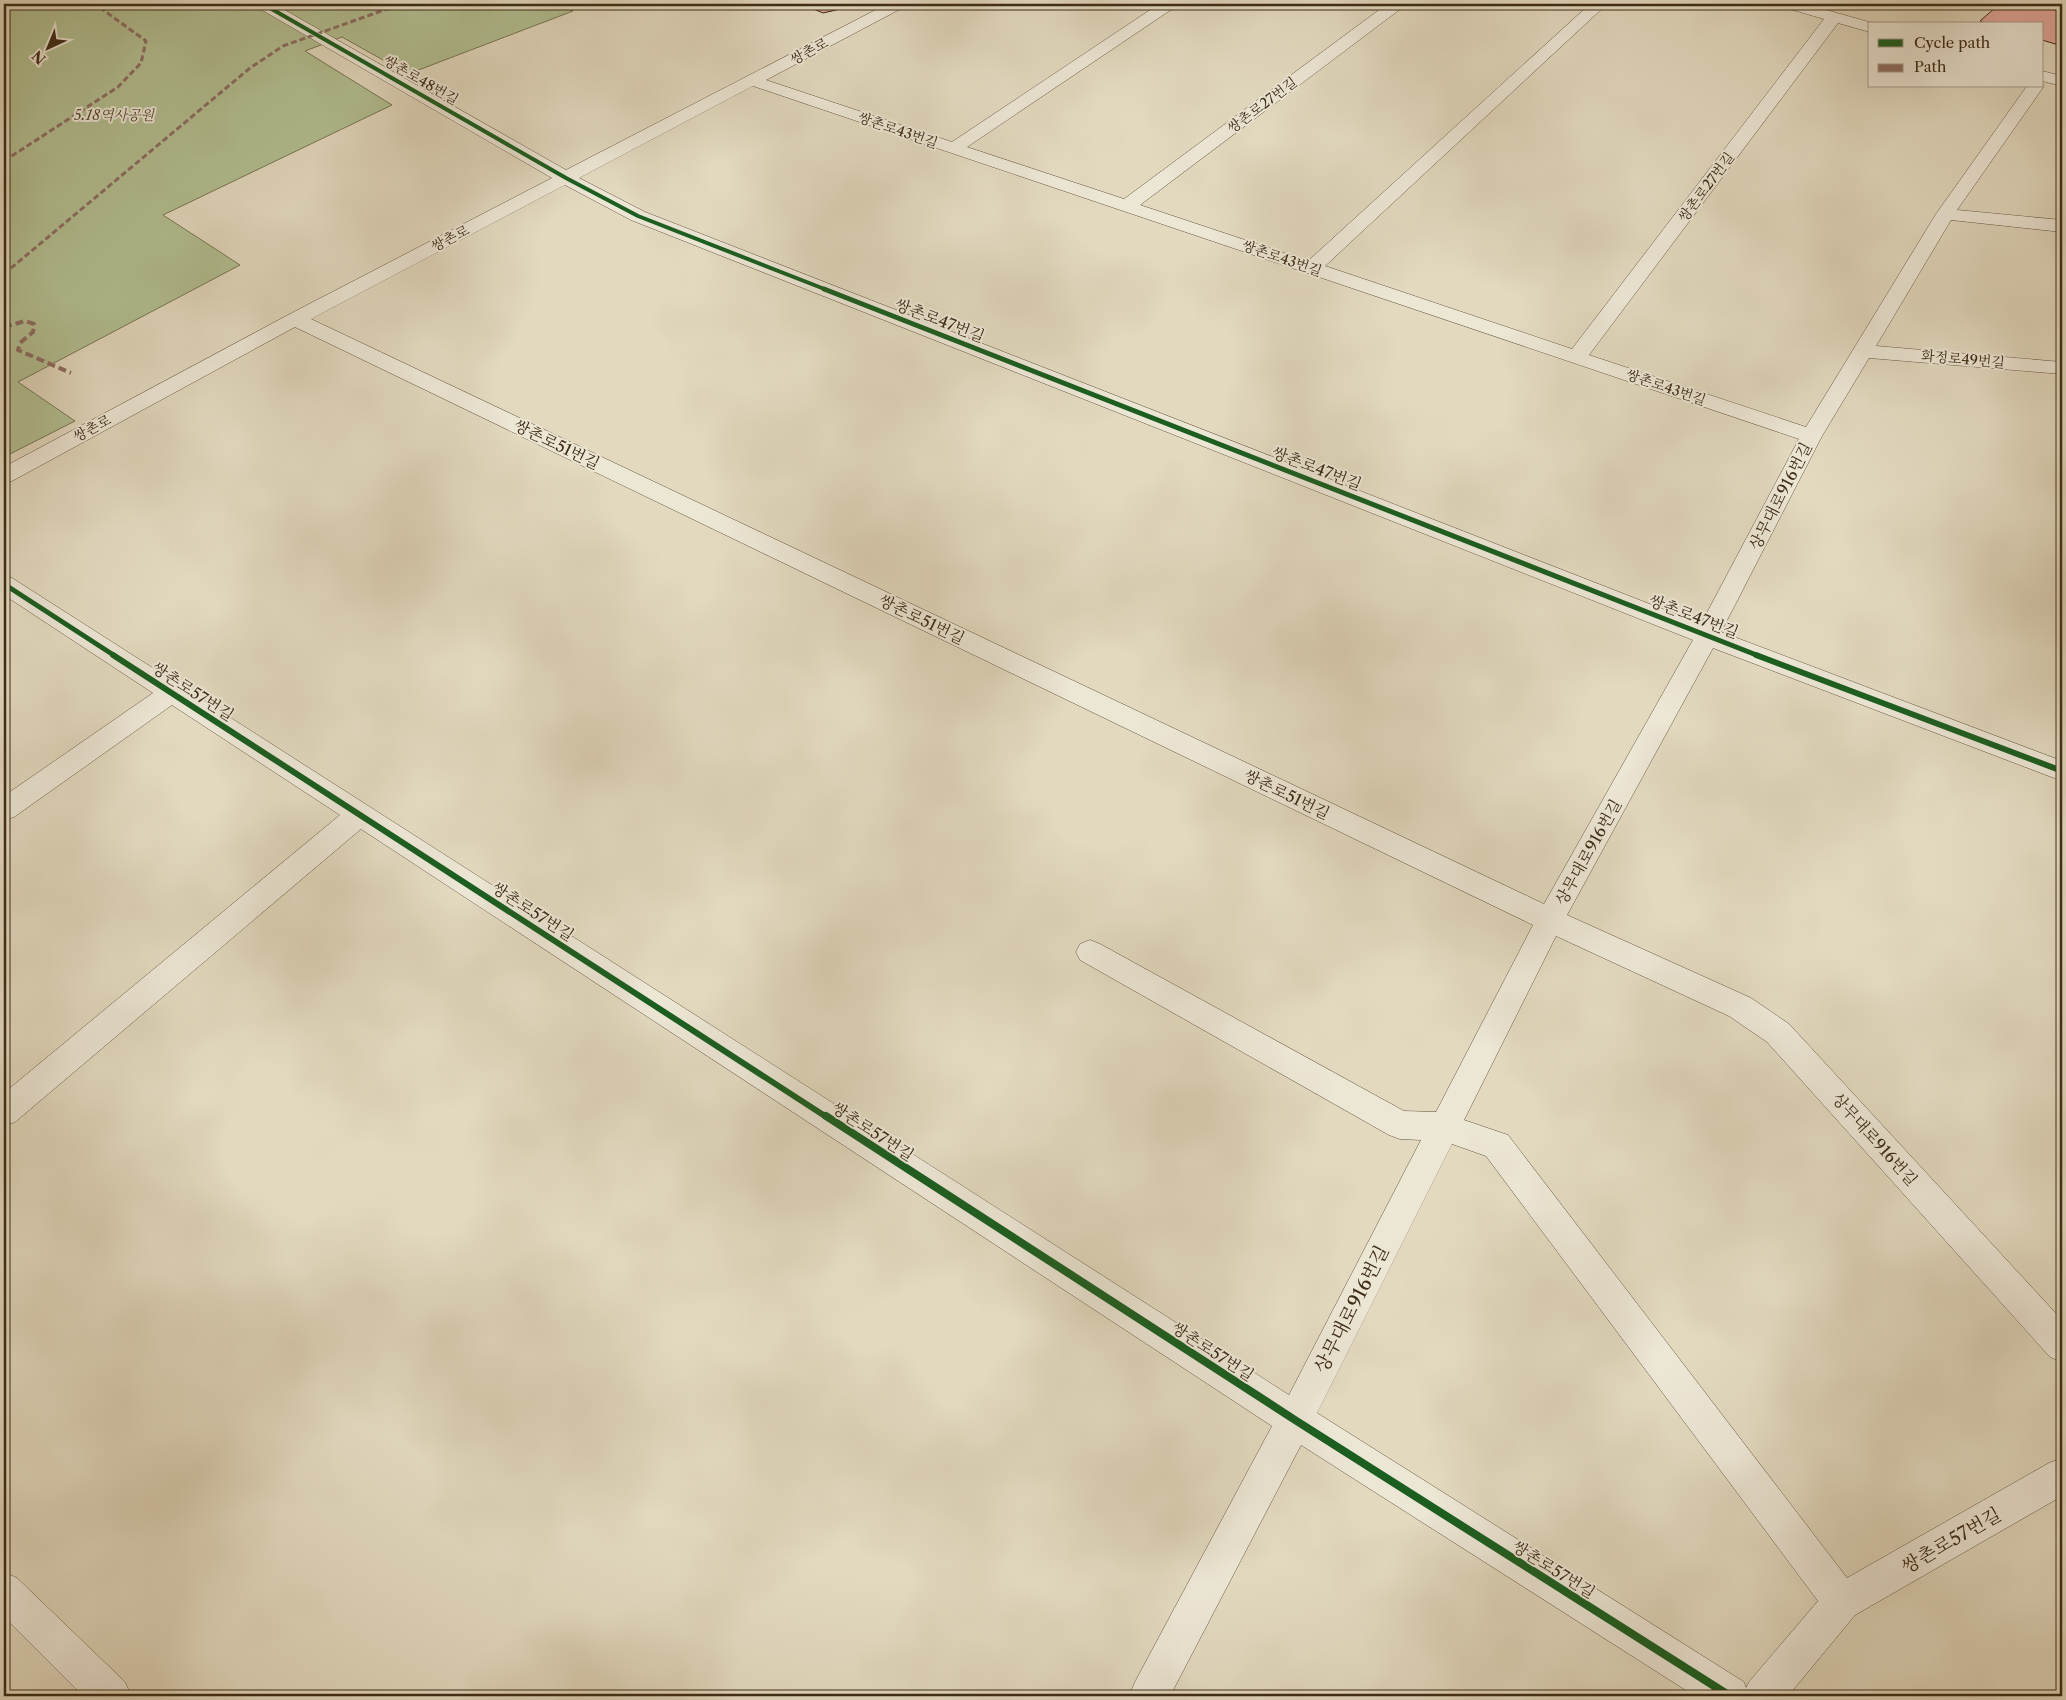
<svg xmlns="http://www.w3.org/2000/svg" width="2066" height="1700" viewBox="0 0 2066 1700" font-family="'Libre Caslon Text','Noto Serif KR',serif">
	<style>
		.green { fill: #b2bf92; stroke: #787654 }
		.building { fill: #e3a89d; stroke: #3e2c17 }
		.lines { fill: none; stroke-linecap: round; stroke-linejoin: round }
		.minor-casing { stroke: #675741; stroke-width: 1 }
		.minor { fill: #ece6d5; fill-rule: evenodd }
		.quiet-far1 { stroke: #8d6e63; stroke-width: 3; stroke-dasharray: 6 3; stroke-linecap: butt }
		.quiet { stroke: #8d6e63; stroke-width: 4; stroke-dasharray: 8 4; stroke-linecap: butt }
		.cycleway-far3-casing { stroke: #ece6d5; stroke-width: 5.5 }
		.cycleway-far2-casing { stroke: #ece6d5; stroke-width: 8 }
		.cycleway-far1-casing { stroke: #ece6d5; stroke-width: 9 }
		.cycleway-casing { stroke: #ece6d5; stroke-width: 11 }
		.cycleway-far3 { stroke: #1b5e20; stroke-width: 4 }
		.cycleway-far2 { stroke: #1b5e20; stroke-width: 5 }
		.cycleway-far1 { stroke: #1b5e20; stroke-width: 6 }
		.cycleway { stroke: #1b5e20; stroke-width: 8 }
		.labels { text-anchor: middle; stroke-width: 4; stroke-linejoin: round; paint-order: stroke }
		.far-street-label { font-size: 14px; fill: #3e2c17; stroke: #ece6d5 }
		.far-park-label { font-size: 14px; font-style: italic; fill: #554930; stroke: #ece6d5 }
		.street-label { font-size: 16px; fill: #3e2c17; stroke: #ece6d5 }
		.near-street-label { font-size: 19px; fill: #3e2c17; stroke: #ece6d5 }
	</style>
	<rect width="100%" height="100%" fill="#e2d9bf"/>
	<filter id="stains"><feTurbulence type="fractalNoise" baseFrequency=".004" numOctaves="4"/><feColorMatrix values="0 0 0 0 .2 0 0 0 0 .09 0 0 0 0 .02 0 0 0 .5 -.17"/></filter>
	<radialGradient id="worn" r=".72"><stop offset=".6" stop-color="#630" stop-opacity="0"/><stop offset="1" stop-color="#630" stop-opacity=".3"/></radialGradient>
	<path class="green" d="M4,4H559L573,11L408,74L342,37L305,51L392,105L163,215L240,265L18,382L75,421L4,457Z"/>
	<g class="building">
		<path d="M802,4H849L836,10L823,13Z"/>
		<path d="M1984,4H2035L2062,12V46L2042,40V24H1988L1980,21L1996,7Z"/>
	</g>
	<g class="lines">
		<g class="minor-casing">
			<g id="minor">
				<path d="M255,4H274L566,170L887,4H906L904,7L766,80L952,142L1159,4H1177L1175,7L967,147L1124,199L1387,4H1405L1403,7L1140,205L1308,261L1590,4H1607L1325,266L1572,349L1824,19L1783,7L1781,4H1805L1876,24H1870V32L1838,23L1589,355L1806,427L1936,214L2027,86H2042V83L2044,86L1957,210L2062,220V232L1951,220L1876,346L2062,362V374L1869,358L1822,436L1721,632L2062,761V781L1713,648L1567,915L1751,998L1789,1024L2062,1320V1362L2050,1357L1767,1042L1729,1016L1556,936L1464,1120L1508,1135L1847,1578L2049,1463L2062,1458V1496L1855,1615L1788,1696H1695L1301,1445L1170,1696H1129L1135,1682L1272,1426L361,829L15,1122L4,1126V1093L340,815L172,705L14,817L4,820V796L153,693L4,595V576L12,578L1289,1395L1421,1140L1400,1139L1389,1135L1080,960L1076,952L1080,944L1090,940L1100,944L1404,1111L1436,1112L1533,925L295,327L12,481L4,483V467L288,315L552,178L257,7ZM753,86L1799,439L1701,624L645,212L579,178ZM565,185L631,220L1693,640L1544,904L311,319ZM1452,1144L1486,1156L1818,1601L1749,1682L1746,1688L1744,1682L1317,1413Z"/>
				<path d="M2042,71L2062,76V86L2042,81Z"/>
				<path d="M4,1572L17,1578L125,1682L131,1696H83L4,1617Z"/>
			</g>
		</g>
		<use href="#minor" class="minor"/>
		<g class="quiet-far1">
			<path d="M4,161L118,87L141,63L146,41L95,4"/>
			<path d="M4,274L250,68L283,46L401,4"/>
		</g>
		<path class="quiet" d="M4,327L25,321L34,324L33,332L20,343L18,350L71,373"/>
		<g class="cycleway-far3-casing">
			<path id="cycleway-far3" d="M263,4L566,178L638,216L827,290"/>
		</g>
		<g class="cycleway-far2-casing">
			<g id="cycleway-far2">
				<path d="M824,289L1759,656"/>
				<path d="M4,584L115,656"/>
			</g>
		</g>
		<g class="cycleway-far1-casing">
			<g id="cycleway-far1">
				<path d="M113,655L828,1118"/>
				<path d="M1756,655L2062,771"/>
			</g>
		</g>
		<g class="cycleway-casing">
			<path id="cycleway" d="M826,1116L1295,1420L1730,1696"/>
		</g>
		<use href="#cycleway-far3" class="cycleway-far3"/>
		<use href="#cycleway-far2" class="cycleway-far2"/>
		<use href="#cycleway-far1" class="cycleway-far1"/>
		<use href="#cycleway" class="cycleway"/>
	</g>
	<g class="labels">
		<g class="far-street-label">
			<text transform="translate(809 51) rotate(-28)" y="5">쌍촌로</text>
			<text transform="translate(421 80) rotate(30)" y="5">쌍촌로48번길</text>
			<text transform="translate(1262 105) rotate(-37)" y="5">쌍촌로27번길</text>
			<text transform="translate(898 130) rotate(19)" y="5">쌍촌로43번길</text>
			<text transform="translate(1706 187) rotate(-53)" y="5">쌍촌로27번길</text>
			<text transform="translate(450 238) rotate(-27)" y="5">쌍촌로</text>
			<text transform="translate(1282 258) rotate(19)" y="5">쌍촌로43번길</text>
			<text transform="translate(1963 359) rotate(5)" y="5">화정로49번길</text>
			<text transform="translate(1666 387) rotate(19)" y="5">쌍촌로43번길</text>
			<text transform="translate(92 428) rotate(-28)" y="5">쌍촌로</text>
		</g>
		<g class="far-park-label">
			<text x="114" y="120">5.18역사공원</text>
		</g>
		<g class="street-label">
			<text transform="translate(940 320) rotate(21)" y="6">쌍촌로47번길</text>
			<text transform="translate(557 444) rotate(26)" y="6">쌍촌로51번길</text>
			<text transform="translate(1317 468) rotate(21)" y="6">쌍촌로47번길</text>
			<text transform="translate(1780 496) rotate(-63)" y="6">상무대로916번길</text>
			<text transform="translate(1694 616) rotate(21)" y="6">쌍촌로47번길</text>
			<text transform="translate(922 619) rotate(26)" y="6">쌍촌로51번길</text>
			<text transform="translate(193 691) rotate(33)" y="6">쌍촌로57번길</text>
			<text transform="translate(1287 794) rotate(26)" y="6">쌍촌로51번길</text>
			<text transform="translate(1588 852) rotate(-61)" y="6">상무대로916번길</text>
			<text transform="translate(533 911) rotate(33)" y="6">쌍촌로57번길</text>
			<text transform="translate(873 1131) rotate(33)" y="6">쌍촌로57번길</text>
			<text transform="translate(1875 1139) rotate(48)" y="6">상무대로916번길</text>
			<text transform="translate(1213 1351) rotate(33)" y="6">쌍촌로57번길</text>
			<text transform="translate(1554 1569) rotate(32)" y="6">쌍촌로57번길</text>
		</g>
		<g class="near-street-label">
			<text transform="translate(1351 1309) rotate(-63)" y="7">상무대로916번길</text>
			<text transform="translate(1951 1540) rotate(-30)" y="7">쌍촌로57번길</text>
		</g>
	</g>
	<rect width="2066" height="1700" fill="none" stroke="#e2d9bf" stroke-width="20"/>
	<rect x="5" y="5" width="2056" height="1690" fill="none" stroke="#3e2c17" stroke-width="2.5"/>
	<rect x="10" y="10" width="2046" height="1680" fill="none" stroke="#3e2c17"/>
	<rect x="1868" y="22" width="175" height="65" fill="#ece6d5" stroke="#a69c89"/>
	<rect x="1878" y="39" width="25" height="8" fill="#1b5e20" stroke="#a69c89"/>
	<text x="1914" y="48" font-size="15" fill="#3e2c17">Cycle path</text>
	<rect x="1878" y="64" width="25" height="8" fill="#8d6e63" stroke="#a69c89"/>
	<text x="1914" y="72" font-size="15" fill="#3e2c17">Path</text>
	<g transform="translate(48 48) rotate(224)" stroke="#ece6d5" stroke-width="4" paint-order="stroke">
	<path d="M0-4L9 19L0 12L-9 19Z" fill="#3e2c17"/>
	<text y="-8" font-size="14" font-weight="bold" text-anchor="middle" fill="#3e2c17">N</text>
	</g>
	<rect width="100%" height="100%" filter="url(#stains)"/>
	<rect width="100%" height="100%" fill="url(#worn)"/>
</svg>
